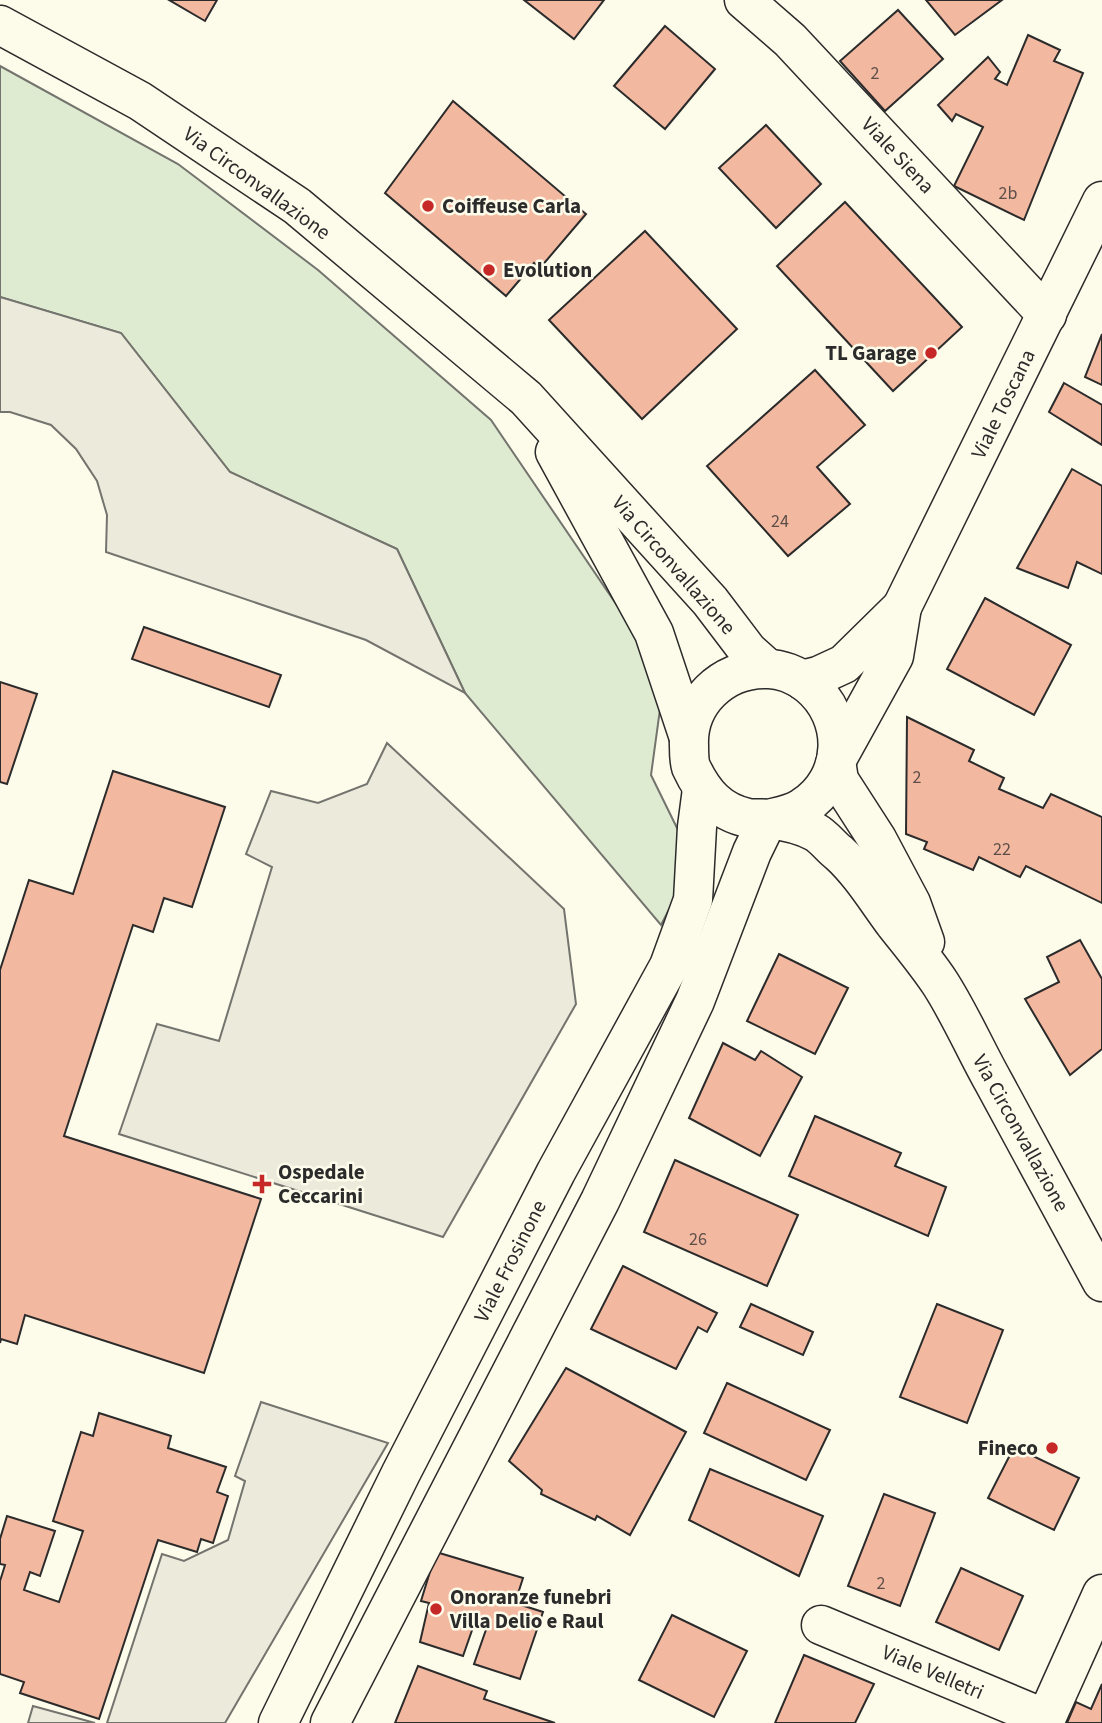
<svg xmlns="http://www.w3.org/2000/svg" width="1102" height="1723" viewBox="0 0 1102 1723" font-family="'Source Sans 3',sans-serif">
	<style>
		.green { fill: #deebd1; stroke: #74746e; stroke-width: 2 }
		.parking { fill: #eceadb; stroke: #74746e; stroke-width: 2 }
		.building { fill: #f2b8a0; stroke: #2b2b2b; stroke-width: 2 }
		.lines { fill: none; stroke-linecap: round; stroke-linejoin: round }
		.minor-casing { stroke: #2b2b2b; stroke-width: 41 }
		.tertiary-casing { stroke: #2b2b2b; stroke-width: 41 }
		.primary-casing { stroke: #2b2b2b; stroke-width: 41 }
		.minor { stroke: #fdfbea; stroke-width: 38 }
		.tertiary { stroke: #fdfbea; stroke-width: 38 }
		.primary { stroke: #fdfbea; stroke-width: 38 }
		.poi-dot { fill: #c62828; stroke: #fdfbea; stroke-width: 2.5 }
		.labels { text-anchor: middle; stroke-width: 5; stroke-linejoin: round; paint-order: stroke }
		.number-label { font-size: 18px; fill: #5d4e48 }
		.street-label { font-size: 21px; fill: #2b2b2b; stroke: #fdfbea }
		.poi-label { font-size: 21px; font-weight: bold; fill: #2b2b2b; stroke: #fdfbea; text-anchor: start }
	</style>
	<rect width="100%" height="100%" fill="#fdfbea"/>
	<path class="green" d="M0,66L178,164L318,270L491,420L650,654L661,702L651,775L678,830L676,896L661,925L465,693L397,549L230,472L121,333L0,297Z"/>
	<g class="parking">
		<path d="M0,297L121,333L230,472L397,549L465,693L366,640L106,552L107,515L97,481L76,449L51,425L10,412H0Z"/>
		<path d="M387,743L564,909L576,1004L443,1237L119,1134L157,1024L219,1041L272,867L246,854L271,791L318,803L367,784Z"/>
		<path d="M261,1402L388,1443L225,1723H107L162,1554L184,1561L228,1540L245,1481L235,1476Z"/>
		<path d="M33,1706L95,1723H28Z"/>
	</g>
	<g class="building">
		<path d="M169,0H217L205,21Z"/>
		<path d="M524,0H604L574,39Z"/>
		<path d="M926,0H1002L955,35Z"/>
		<path d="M898,10L943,59L885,111L840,61Z"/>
		<path d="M665,26L715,69L665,129L614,86Z"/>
		<path d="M1028,35L1060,50L1054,61L1083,73L1024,220L954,186L983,127L956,114L952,121L938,105L988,57L1000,72L995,79L1007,85Z"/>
		<path d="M453,101L586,214L540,268L534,263L506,296L385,193Z"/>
		<path d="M766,125L821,184L776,228L719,168Z"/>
		<path d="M845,202L962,327L893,391L777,266Z"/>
		<path d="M645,231L737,329L642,419L549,320Z"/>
		<path d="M1102,334V385L1085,377Z"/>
		<path d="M815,370L865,425L817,467L850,504L788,556L707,466Z"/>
		<path d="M1064,383L1102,405V445L1049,412Z"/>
		<path d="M1072,469L1102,486V574L1077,562L1068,588L1017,568Z"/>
		<path d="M985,598L1071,645L1034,715L947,669Z"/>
		<path d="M144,627L281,675L269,707L132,659Z"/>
		<path d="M0,682L37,694L7,784L0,782Z"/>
		<path d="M907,717L974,750L969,761L1004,778L999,789L1043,808L1051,794L1102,817V903L1026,866L1020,877L979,857L973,870L924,849L927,842L906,834Z"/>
		<path d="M113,771L225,807L192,907L164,898L153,932L133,925L64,1136L261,1199L204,1373L25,1315L17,1344L1,1339L0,1343V970L29,880L73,894Z"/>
		<path d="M1080,940L1102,979V1049L1070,1075L1025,999L1059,982L1047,957Z"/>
		<path d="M779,954L848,988L815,1054L747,1021Z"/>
		<path d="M723,1043L755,1060L761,1051L802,1077L760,1156L689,1118Z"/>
		<path d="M815,1116L901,1153L895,1166L946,1187L928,1236L789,1176Z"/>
		<path d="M675,1160L798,1215L767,1286L644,1232Z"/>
		<path d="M623,1266L717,1313L707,1332L698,1327L676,1369L591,1329Z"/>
		<path d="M751,1304L813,1332L803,1355L740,1327Z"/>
		<path d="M937,1304L1003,1330L967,1423L900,1397Z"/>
		<path d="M566,1368L686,1432L630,1535L597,1516L595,1520L541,1494L542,1490L509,1461Z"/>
		<path d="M727,1383L830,1430L806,1480L704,1433Z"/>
		<path d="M99,1413L171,1436L168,1448L226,1467L217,1492L228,1496L213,1543L201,1539L197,1552L158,1540L99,1719L20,1693L24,1682L0,1674V1581L5,1565L0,1564V1539L7,1516L55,1531L40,1576L30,1572L24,1590L59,1602L83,1531L53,1521L81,1432L93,1436Z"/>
		<path d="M1014,1447L1079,1478L1054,1530L988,1498Z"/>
		<path d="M710,1469L823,1516L799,1576L689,1520Z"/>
		<path d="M884,1494L935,1513L900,1606L848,1586Z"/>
		<path d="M436,1552L523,1578L515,1603L543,1612L520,1679L474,1664L489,1621L477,1616L463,1656L420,1642L429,1603L421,1601Z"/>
		<path d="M961,1568L1023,1596L999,1650L936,1622Z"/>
		<path d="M672,1615L747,1651L714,1717L639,1680Z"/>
		<path d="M804,1655L874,1684L855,1723H775Z"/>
		<path d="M418,1666L487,1691L484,1699L555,1723H395Z"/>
		<path d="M1102,1684V1723H1067L1076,1702L1091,1709Z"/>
	</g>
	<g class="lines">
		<g class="minor-casing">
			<g id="minor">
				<path d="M744,0L790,40L1047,315"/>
				<path d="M902,607L1102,201"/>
				<path d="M802,680L818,676L844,664L902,607L894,656L836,761"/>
				<path d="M821,1625L1046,1719"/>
				<path d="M1044,1723L1102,1594"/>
			</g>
		</g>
		<g class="tertiary-casing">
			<g id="tertiary">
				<path d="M278,1723L401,1473L556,1172L669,966L693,900L697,827L702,789"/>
				<path d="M330,1723L600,1201L695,1001L752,852L768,819"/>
			</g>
		</g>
		<g class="primary-casing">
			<g id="primary">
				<path d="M0,25L140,101L297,206L526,398L710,601L748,651L767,668"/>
				<path d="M555,452L654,633L688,735"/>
				<path d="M836,761L839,780L877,839L911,903L925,942"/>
				<path d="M768,819C781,816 793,814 803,807C848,778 848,717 809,685C797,675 780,668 765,669C722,669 687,703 689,746C689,753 689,761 691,767C703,793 719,812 748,818C755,819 762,818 769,819C784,821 802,825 815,832C824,837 831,847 839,853C861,873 877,900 895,924C910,943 926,962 940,983C960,1014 975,1049 993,1081C1029,1148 1066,1215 1102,1282"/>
			</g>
		</g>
		<use href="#minor" class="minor"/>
		<use href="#tertiary" class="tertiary"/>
		<use href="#primary" class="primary"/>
	</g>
	<g class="poi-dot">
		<circle cx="428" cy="206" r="7"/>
		<circle cx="489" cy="270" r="7"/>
		<circle cx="931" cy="353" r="7"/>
		<path d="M258.5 1173.5h7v7h7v7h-7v7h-7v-7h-7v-7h7z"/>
		<circle cx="1052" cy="1448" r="7"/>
		<circle cx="436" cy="1609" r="7"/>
	</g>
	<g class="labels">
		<g class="number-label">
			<text x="875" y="79">2</text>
			<text x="1008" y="199">2b</text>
			<text x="780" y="527">24</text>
			<text x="917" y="783">2</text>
			<text x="1002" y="855">22</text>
			<text x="698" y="1245">26</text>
			<text x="881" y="1589">2</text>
		</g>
		<g class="street-label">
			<text transform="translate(898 155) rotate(47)" y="7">Viale Siena</text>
			<text transform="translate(257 183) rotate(36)" y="7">Via Circonvallazione</text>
			<text transform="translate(1003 404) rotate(-64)" y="7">Viale Toscana</text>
			<text transform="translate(674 565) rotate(49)" y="7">Via Circonvallazione</text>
			<text transform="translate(1021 1133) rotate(61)" y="7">Via Circonvallazione</text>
			<text transform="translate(510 1261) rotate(-63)" y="7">Viale Frosinone</text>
			<text transform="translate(933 1672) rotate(23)" y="7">Viale Velletri</text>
		</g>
		<g class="poi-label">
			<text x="442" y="213">Coiffeuse Carla</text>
			<text x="503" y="277">Evolution</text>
			<text x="917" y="360" text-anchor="end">TL Garage</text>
			<text x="278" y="1179">Ospedale<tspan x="278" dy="24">Ceccarini</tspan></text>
			<text x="1038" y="1455" text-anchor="end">Fineco</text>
			<text x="450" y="1604">Onoranze funebri<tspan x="450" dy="24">Villa Delio e Raul</tspan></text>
		</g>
	</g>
</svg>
